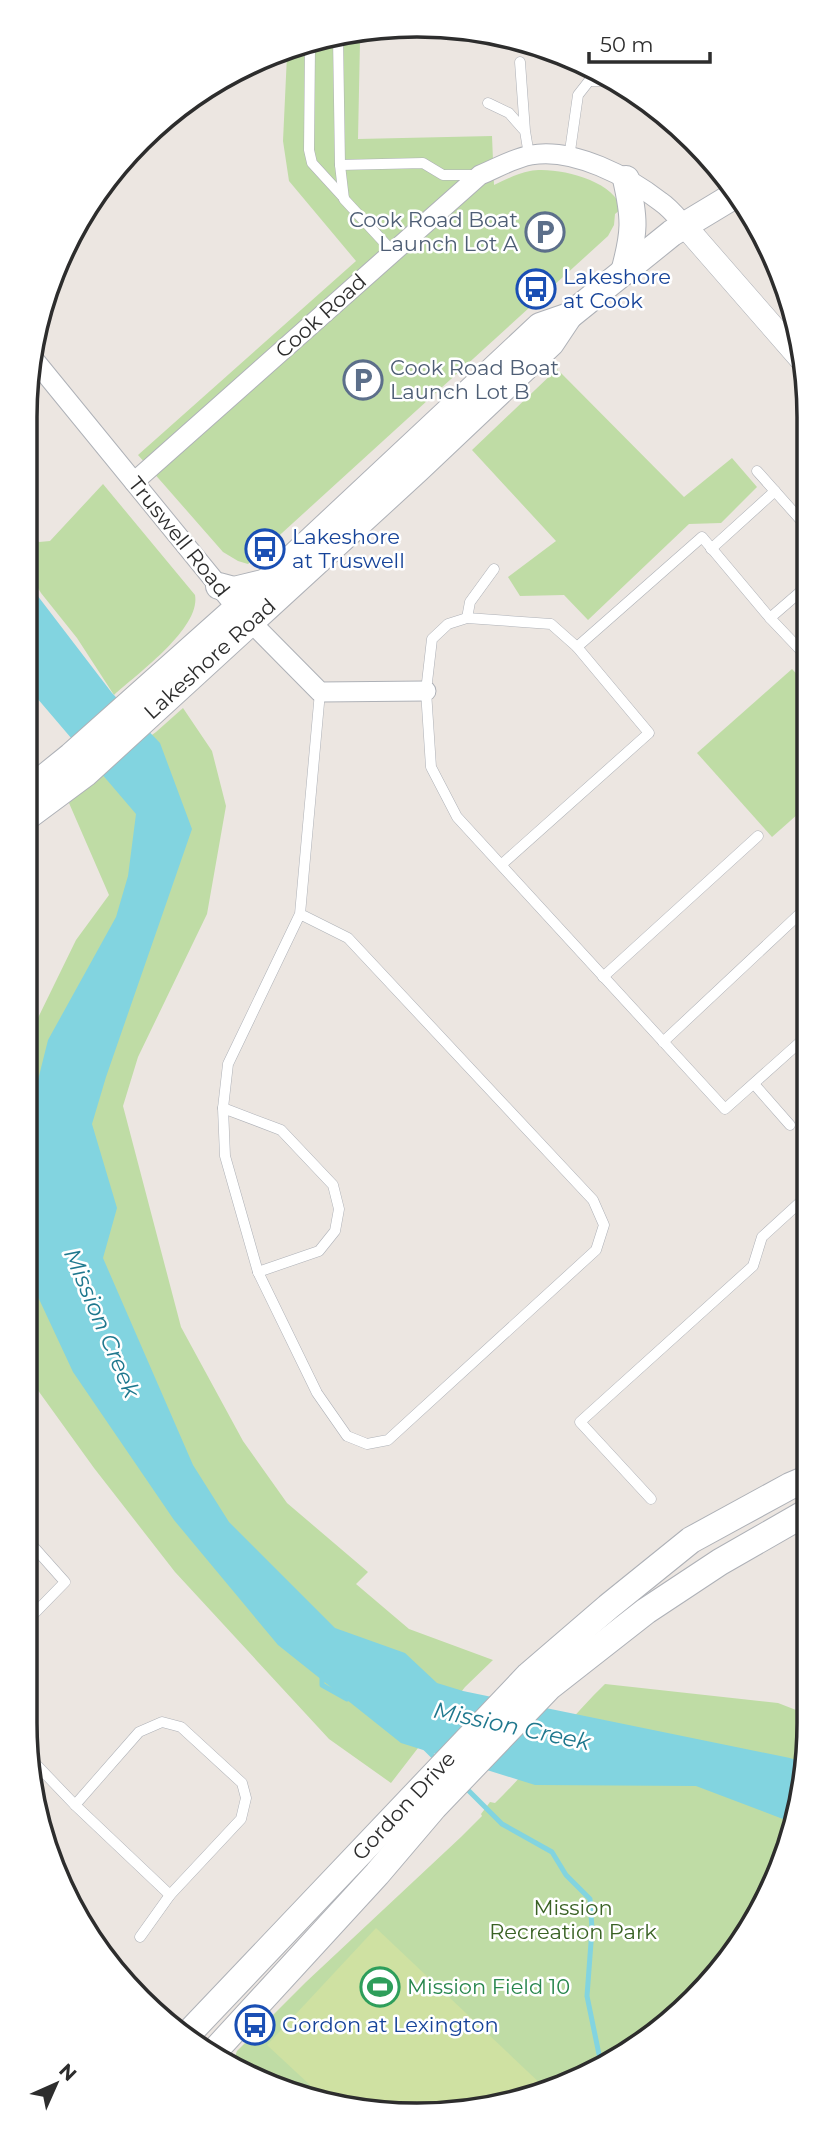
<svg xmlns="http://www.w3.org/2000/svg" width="834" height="2140" viewBox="0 0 834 2140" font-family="Montserrat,sans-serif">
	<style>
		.green { fill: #bfdca5 }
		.pitch { fill: #cfe1a2 }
		.water { fill: #82d4e0 }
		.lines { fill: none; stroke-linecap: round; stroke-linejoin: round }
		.stream { stroke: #82d4e0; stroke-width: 5 }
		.service-casing { stroke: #aeb1b7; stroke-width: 11 }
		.minor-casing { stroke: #aeb1b7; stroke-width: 21 }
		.tertiary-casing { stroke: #aeb1b7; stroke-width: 24 }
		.secondary-casing { stroke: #aeb1b7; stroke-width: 28 }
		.service { stroke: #fff; stroke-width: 10 }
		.minor { stroke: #fff; stroke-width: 19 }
		.tertiary { stroke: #fff; stroke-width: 23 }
		.secondary { stroke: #fff; stroke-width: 26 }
		.labels { text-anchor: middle; stroke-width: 5; stroke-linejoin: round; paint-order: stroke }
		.service-label { font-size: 21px; fill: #4e5e75; stroke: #fff; text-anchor: end }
		.transit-label { font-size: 21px; fill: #164399; stroke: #fff; text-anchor: start }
		.street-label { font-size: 21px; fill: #2d2d2d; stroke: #fff }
		.park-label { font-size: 21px; fill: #3a6225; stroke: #fff }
		.leisure-label { font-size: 21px; fill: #27864d; stroke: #fff; text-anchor: start }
		.water-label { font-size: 23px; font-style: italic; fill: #1f788e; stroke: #fff }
		.rim { fill: none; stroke: #2d2d2d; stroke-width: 3.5 }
	</style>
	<rect width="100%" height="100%" fill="#ece6e1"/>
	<g class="green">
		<path d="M365,28V41H360L358,139L492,136L494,185C505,180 518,173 530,171C555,166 615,180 621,209L615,214L614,225L608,236L248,564L238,561L223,552L138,455L356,261L289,181L283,141L287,55Z"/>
		<path d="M557,369L684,497L732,458L757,487L721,523L689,524L588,620L564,595L520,596L508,577L556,541L472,450Z"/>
		<path d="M103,484L195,595C201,628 137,674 114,695L77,638L41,593L25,566V547L34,537L39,542L50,541Z"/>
		<path d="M792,669L807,685V806L772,837L697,753Z"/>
		<path d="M183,708L212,751L226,806L207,914L138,1057L123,1106L181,1327L243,1441L287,1503L368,1572L356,1584L409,1629L493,1660L465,1687L391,1783L329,1739L175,1572L94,1468L37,1389L25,1357V1031L35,1024L76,940L109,895L69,803L108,767L156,732Z"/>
		<path d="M605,1684L778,1703L809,1715L796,1825L729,1962L635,2050L494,2108L365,2112L234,2068V2059L237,2051L306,1982L461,1837L482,1816L481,1814L490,1802L495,1803C534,1765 566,1722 605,1684Z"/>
	</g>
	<path class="pitch" d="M376,1928L544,2087L494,2108L365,2112L324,2098L267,2045Z"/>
	<path class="water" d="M24,578L112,693L160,743L192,829L106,1077L92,1124L117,1208L103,1258L193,1465L229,1522L335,1628L405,1653L437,1683L463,1691L790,1758L804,1763L796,1824L696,1786L535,1785L401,1743L278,1645L174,1520L73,1372L25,1269V1132L48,1040L116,917L128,876L136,814L25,684Z"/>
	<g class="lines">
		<g class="stream">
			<path d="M322,1674V1685L347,1699"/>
			<path d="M423,1746L438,1761"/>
			<path d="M463,1785L502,1824L552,1852L566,1875L590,1899L592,1929L587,1996L601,2064"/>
		</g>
		<g class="service-casing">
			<g id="service">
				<path d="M338,37L340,165L344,199L393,252"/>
				<path d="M310,47L309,150L312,163L344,198"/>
				<path d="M520,62L525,131L529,155"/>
				<path d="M488,103L509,113L523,129"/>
				<path d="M569,158L578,95L589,81H605L636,92"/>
				<path d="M340,165L423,163L443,175H476"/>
				<path d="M757,471L806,526"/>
				<path d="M711,549L775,491"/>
				<path d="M467,618L470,602L494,569"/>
				<path d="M770,618L807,586"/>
				<path d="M577,647L702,537L770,618L807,657"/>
				<path d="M501,865L649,733L577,647L551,624L467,618L448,624L432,639L426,691L431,767L457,817L725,1109L808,1035"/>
				<path d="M300,914L348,938L593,1200L604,1225L596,1250L388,1440L367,1444L347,1436L317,1393L258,1272L225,1156L223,1108L228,1064L300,914L320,692"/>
				<path d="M603,977L758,836"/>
				<path d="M663,1042L807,907"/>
				<path d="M754,1084L790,1125"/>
				<path d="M223,1108L281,1130L333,1185L339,1209L335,1231L319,1251L258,1272"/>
				<path d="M651,1499L580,1422L753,1266L762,1237L808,1195"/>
				<path d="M24,1536L65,1582L24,1624"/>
				<path d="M30,1758L75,1805L170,1895"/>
				<path d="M75,1805L139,1732L162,1722L181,1727L242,1783L246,1798L241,1819L170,1895L140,1937"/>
			</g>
		</g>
		<g class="minor-casing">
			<g id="minor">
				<path d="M32,357L236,607L320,692L426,691"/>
				<path d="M134,482L480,175C497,168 514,158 531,155C573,147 629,177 661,202C670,208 677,217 684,225"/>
			</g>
		</g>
		<g class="tertiary-casing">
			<path id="tertiary" d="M684,225L806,365"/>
		</g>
		<g class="secondary-casing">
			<g id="secondary">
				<path d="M624,272C635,232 635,219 626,179"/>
				<path d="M219,586L234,590L263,583"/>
				<path d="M24,794L71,756L274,575L540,326L569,316"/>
				<path d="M24,819L86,773L418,469L551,343L569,316L672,233L735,195"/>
				<path d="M187,2035L529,1675L608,1607L691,1540L790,1486L809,1478"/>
				<path d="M211,2055L377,1874L434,1807L549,1687L646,1611L720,1562L809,1511"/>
			</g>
		</g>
		<use href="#service" class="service"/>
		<use href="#minor" class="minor"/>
		<use href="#tertiary" class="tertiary"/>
		<use href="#secondary" class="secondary"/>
	</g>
	<defs>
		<g id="parking-ring" transform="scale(2.0125)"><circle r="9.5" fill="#fff" stroke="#5c6f8a" stroke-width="1.5"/><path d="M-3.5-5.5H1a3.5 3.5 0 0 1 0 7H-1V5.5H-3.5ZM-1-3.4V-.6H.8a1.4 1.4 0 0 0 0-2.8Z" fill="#5c6f8a"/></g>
		<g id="bus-ring" transform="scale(2.0125)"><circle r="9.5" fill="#fff" stroke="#1a4fb4" stroke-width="1.5"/><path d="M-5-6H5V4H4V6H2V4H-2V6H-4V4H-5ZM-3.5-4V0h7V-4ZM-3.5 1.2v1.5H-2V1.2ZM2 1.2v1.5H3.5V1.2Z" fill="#1a4fb4"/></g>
		<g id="stadium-ring" transform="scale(2.0125)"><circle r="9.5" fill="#fff" stroke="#2e9e5b" stroke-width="1.5"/><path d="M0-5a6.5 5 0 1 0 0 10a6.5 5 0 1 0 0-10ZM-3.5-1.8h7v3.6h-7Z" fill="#2e9e5b"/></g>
	</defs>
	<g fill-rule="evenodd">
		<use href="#parking-ring" x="545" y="232"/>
		<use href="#bus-ring" x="536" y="289"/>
		<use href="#parking-ring" x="363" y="380"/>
		<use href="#bus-ring" x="265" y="549"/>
		<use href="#stadium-ring" x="380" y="1987"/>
		<use href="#bus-ring" x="255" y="2025"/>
	</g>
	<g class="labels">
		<g class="service-label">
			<text x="518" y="227">Cook Road Boat<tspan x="518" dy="24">Launch Lot A</tspan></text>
			<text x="390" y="375" text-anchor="start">Cook Road Boat<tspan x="390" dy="24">Launch Lot B</tspan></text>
		</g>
		<g class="transit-label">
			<text x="563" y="284">Lakeshore<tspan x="563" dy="24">at Cook</tspan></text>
			<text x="292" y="544">Lakeshore<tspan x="292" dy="24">at Truswell</tspan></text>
			<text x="282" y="2032">Gordon at Lexington</text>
		</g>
		<g class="street-label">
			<text transform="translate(321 316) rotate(-42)" y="7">Cook Road</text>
			<text transform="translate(179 537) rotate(51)" y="7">Truswell Road</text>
			<text transform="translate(210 659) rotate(-42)" y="7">Lakeshore Road</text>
			<text transform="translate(404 1806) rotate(-47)" y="7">Gordon Drive</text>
		</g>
		<g class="park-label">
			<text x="573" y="1915">Mission<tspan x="573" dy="24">Recreation Park</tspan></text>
		</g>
		<g class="leisure-label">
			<text x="407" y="1994">Mission Field 10</text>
		</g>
		<g class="water-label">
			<text transform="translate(102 1323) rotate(67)" y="8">Mission Creek</text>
			<text transform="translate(512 1726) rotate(12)" y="8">Mission Creek</text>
		</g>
	</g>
	<path d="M0 0H834V2140H0ZM417 37H417A380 380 0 0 1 797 417V1723A380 380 0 0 1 417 2103H417A380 380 0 0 1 37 1723V417A380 380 0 0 1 417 37Z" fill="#fff" fill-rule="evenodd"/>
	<path class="rim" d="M417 37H417A380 380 0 0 1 797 417V1723A380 380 0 0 1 417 2103H417A380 380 0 0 1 37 1723V417A380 380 0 0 1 417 37Z"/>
	<g transform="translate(56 2084) rotate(45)" stroke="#ffffff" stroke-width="5" paint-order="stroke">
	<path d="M0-5L12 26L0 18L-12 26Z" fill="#2d2d2d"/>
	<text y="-10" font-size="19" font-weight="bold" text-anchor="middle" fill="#2d2d2d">N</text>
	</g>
	<path d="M589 52v10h121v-10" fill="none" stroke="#2d2d2d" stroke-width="3.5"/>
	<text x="600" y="52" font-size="21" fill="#2d2d2d" stroke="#ffffff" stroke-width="5" paint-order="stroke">50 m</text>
</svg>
